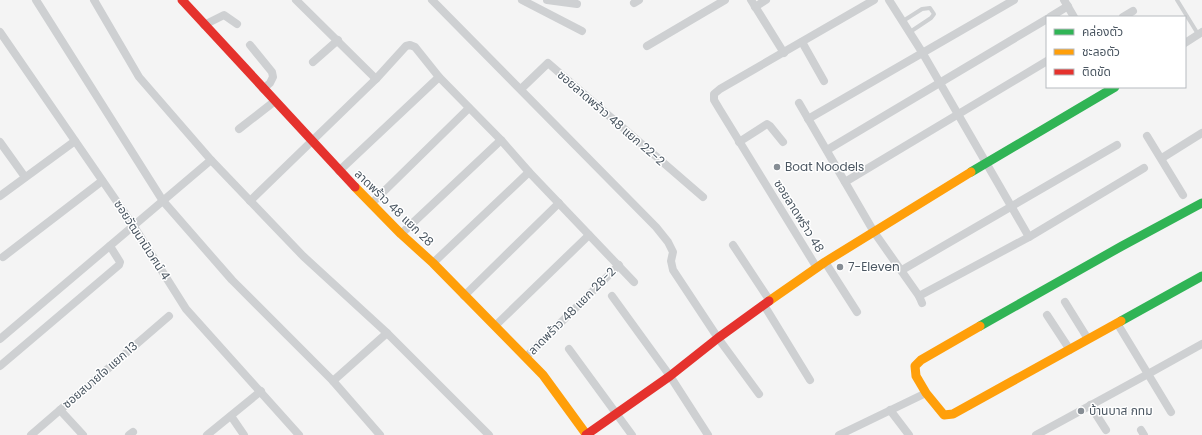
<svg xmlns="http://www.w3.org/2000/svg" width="1202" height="435" viewBox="0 0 1202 435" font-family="Poppins,'Noto Sans Thai',sans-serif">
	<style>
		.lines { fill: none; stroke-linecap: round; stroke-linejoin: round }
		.lane { stroke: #ced0d2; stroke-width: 4 }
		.street { stroke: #ced0d2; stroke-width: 8 }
		.fast { stroke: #30b455; stroke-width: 9 }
		.slow { stroke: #ff9f0a; stroke-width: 9 }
		.jam { stroke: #e5322d; stroke-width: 9 }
		.poi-dot { fill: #868d94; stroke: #fff; stroke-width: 1.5 }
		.labels { text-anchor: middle; stroke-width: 3; stroke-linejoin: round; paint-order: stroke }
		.street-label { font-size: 12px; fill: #4a5661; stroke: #fff }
		.poi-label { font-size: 12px; fill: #4a5661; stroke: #fff; text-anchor: start }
	</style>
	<rect width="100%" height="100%" fill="#f4f4f4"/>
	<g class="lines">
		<g class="lane">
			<path d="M1177,0L1198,34"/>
			<path d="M903,21L922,9L930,8L934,14L931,18L910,32"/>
		</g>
		<g class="street">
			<path d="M36,0L163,201L232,280L333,381L380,435"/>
			<path d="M94,0L139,77L211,160L303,256L387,333L489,435"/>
			<path d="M296,0L376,79"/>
			<path d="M432,0L656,227L668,242L673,252L671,261L673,270L718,338L759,394"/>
			<path d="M522,0L582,31"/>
			<path d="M547,0L577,4"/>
			<path d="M751,0L784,53"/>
			<path d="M889,0L922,52L1029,237"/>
			<path d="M1064,0L1074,17"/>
			<path d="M634,3L639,0"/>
			<path d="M755,7L766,0"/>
			<path d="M1050,17L1068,6"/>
			<path d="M1123,17L1133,11"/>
			<path d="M204,25L224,15L237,24"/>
			<path d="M0,32L133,225L186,309L299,435"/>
			<path d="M802,42L824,81"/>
			<path d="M1185,43L1202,32"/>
			<path d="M250,45L272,72L273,77L270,83L263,89"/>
			<path d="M647,46L725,0"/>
			<path d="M313,62L338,40"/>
			<path d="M521,89L548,63L703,197"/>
			<path d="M799,103L874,232L919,296L922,303"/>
			<path d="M808,119L1014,0"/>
			<path d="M239,129L275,101"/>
			<path d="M1147,136L1183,195"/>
			<path d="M0,142L25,177"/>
			<path d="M739,142L767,124L770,126L783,142"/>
			<path d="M827,150L1047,19"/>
			<path d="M1162,158L1202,133"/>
			<path d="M339,171L439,77"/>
			<path d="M845,182L1047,61"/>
			<path d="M0,196L75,141"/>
			<path d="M250,201L376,79L406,46L410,45L415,47L439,77L501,140L529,172L634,282"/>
			<path d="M371,204L469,108"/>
			<path d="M401,234L501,140"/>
			<path d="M733,245L770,301"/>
			<path d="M3,257L102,181"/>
			<path d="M825,262L857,312"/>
			<path d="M433,263L529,172"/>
			<path d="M817,268L720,110L714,100V94L720,89L874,0"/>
			<path d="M902,270L1117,145"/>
			<path d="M464,296L559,203"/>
			<path d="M612,296L670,376L708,435"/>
			<path d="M919,296L1029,237L1144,168"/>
			<path d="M1065,302L1088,339"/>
			<path d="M764,305L810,380"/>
			<path d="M1047,315L1070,350"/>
			<path d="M1117,323L1148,374L1202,344"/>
			<path d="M495,326L589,235"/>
			<path d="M0,339L211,160"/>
			<path d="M569,349L632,435"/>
			<path d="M526,357L619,265"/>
			<path d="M0,366L119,265L120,262L110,246"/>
			<path d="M333,381L387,333"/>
			<path d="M1090,405L1106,430"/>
			<path d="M60,410L83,435"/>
			<path d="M890,410L909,435"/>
			<path d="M231,416L244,435"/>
			<path d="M1141,430L1144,435"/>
			<path d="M31,435L169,316"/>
			<path d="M129,435L133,432"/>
			<path d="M207,435L261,391"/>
			<path d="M839,435L926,393"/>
			<path d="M1036,435L1148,374L1171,412"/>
		</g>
		<g class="fast">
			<path d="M971,172L1115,87"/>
			<path d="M1121,321L1202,276"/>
			<path d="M980,326L1122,246L1202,203"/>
		</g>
		<g class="slow">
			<path d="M355,187L401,234L433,263L543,375L586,434"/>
			<path d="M769,301L825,262L971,172"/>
			<path d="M980,326L921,360L915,366L916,376L926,393L944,415L953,414L1121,321"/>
		</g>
		<g class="jam">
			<path d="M182,0L355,187"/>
			<path d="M586,435L670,376L718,338L769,301"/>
		</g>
	</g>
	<g class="poi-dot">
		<circle cx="777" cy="167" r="4"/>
		<circle cx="840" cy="267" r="4"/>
		<circle cx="1081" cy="411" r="4"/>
	</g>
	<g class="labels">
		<g class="street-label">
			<text transform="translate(611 118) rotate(41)" y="4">ซอยลาดพร้าว 48 แยก 22-2</text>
			<text transform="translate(394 208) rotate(44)" y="4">ลาดพร้าว 48 แยก 28</text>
			<text transform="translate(799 216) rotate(58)" y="4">ซอยลาดพร้าว 48</text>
			<text transform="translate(142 240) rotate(57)" y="4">ซอยวัฒนานิเวศน์ 4</text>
			<text transform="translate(572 311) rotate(-45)" y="4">ลาดพร้าว 48 แยก 28-2</text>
			<text transform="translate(100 375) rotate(-41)" y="4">ซอยสบายใจ แยก 13</text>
		</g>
		<g class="poi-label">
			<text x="785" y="171">Boat Noodels</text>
			<text x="848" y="271">7-Eleven</text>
			<text x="1089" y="415">บ้านบาส กทม</text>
		</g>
	</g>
	<rect x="1046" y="16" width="140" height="72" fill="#ffffff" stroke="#b7bbc0"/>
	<rect x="1054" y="29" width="20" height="6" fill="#30b455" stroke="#b7bbc0"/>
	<text x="1082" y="36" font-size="12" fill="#4a5661">คล่องตัว</text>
	<rect x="1054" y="49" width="20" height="6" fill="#ff9f0a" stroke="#b7bbc0"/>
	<text x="1082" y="56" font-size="12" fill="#4a5661">ชะลอตัว</text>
	<rect x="1054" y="69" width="20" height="6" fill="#e5322d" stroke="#b7bbc0"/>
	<text x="1082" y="76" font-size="12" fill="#4a5661">ติดขัด</text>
</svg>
